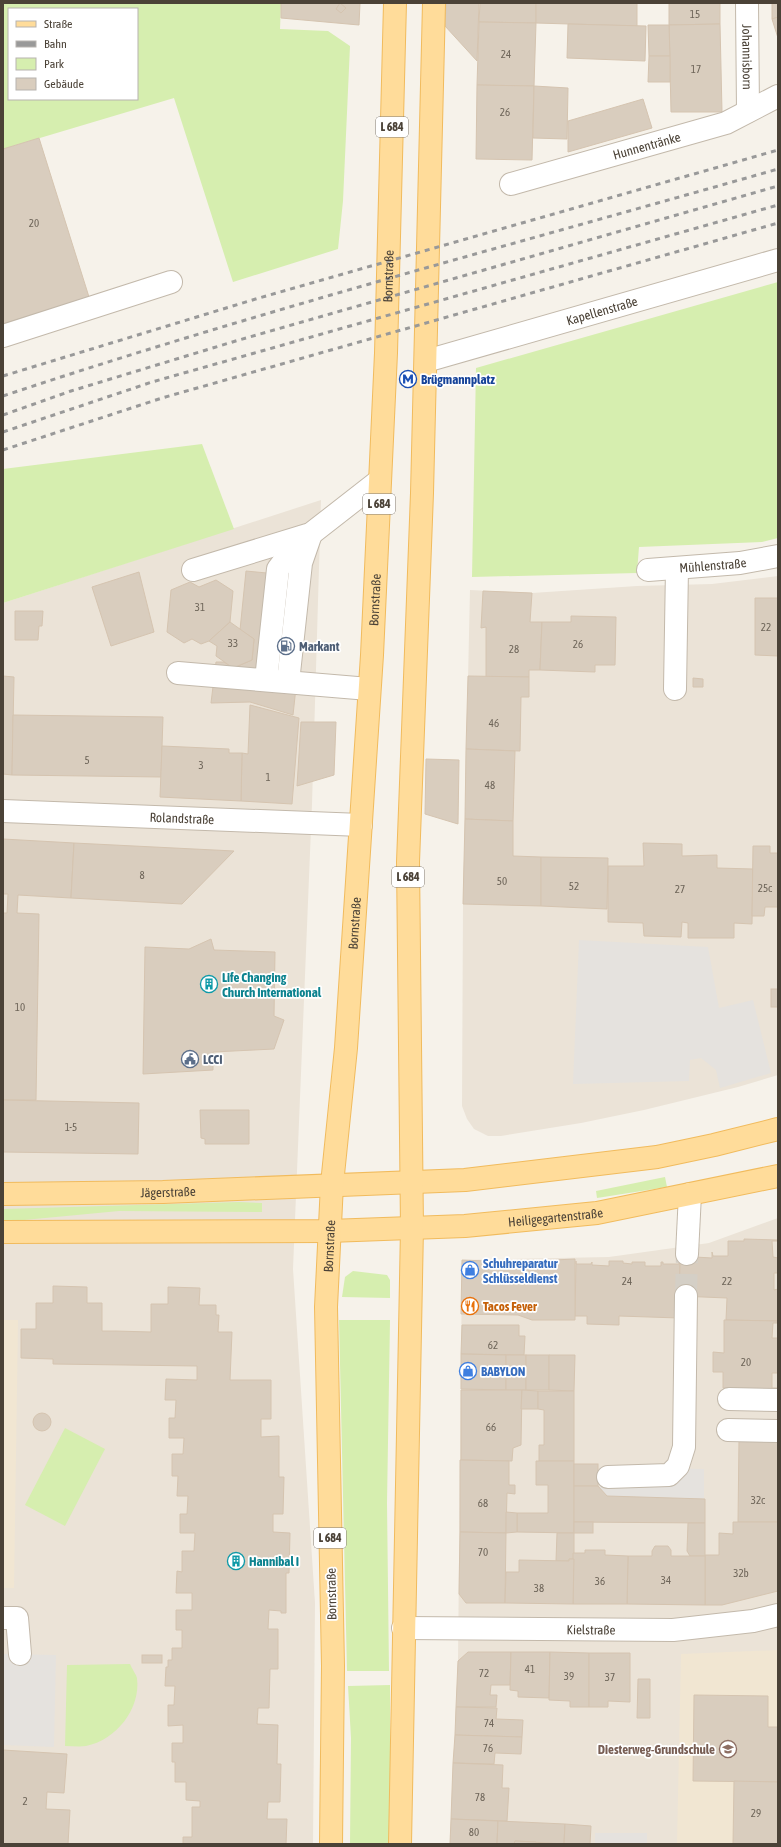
<svg xmlns="http://www.w3.org/2000/svg" width="781" height="1847" viewBox="0 0 781 1847" font-family="'Asap Condensed',sans-serif">
	<style>
		.residential { fill: #ebe3d7 }
		.education { fill: #f1e6d2 }
		.green { fill: #d6eeaf; fill-rule: evenodd }
		.parking { fill: #e5e2de }
		.building { fill: #d9cdbe; stroke: #d5c4b0 }
		.lines { fill: none; stroke-linecap: round; stroke-linejoin: round }
		.minor-tunnel { stroke: #d4cfc6; stroke-width: 22; stroke-dasharray: 22 11; stroke-linecap: butt }
		.minor-casing { stroke: #c3b9ab; stroke-width: 24 }
		.major-casing { stroke: #f1bb5d; stroke-width: 24 }
		.minor { stroke: #fff; stroke-width: 22 }
		.major { stroke: #ffdc9a; stroke-width: 22 }
		.rail { stroke: #999; stroke-width: 3; stroke-dasharray: 5 5; stroke-linecap: butt }
		.labels { text-anchor: middle; stroke-width: 3.5; stroke-linejoin: round; paint-order: stroke }
		.number-label { font-size: 11px; fill: #6e6559 }
		.shield { fill: #fff; stroke: #817b73; stroke-width: 1 }
		.shield-label { font-size: 12px; font-weight: bold; fill: #4b4237 }
		.street-label { font-size: 13px; fill: #4b4237; stroke: #fff }
		.transit-label { font-size: 13px; font-weight: bold; fill: #164399; stroke: #fff; text-anchor: start }
		.service-label { font-size: 13px; font-weight: bold; fill: #4e5e75; stroke: #fff; text-anchor: start }
		.culture-label { font-size: 13px; font-weight: bold; fill: #0d838f; stroke: #fff; text-anchor: start }
		.shop-label { font-size: 13px; font-weight: bold; fill: #366cbe; stroke: #fff; text-anchor: start }
		.food-label { font-size: 13px; font-weight: bold; fill: #c56008; stroke: #fff; text-anchor: start }
		.education-label { font-size: 13px; font-weight: bold; fill: #785e54; stroke: #fff; text-anchor: end }
	</style>
	<rect width="100%" height="100%" fill="#f6f2ea"/>
	<g class="residential">
		<path d="M321,500L312,804L293,1269L315,1603L313,1844H3V603Z"/>
		<path d="M778,576V1075L738,1087L644,1110L581,1123L501,1136H488L474,1129L467,1119L462,1106L463,904L470,590L532,593L637,586L712,584Z"/>
		<path d="M778,1218V1844H450L458,1661L462,1260L609,1257L709,1243Z"/>
	</g>
	<g class="education">
		<path d="M3,1320H18L14,1588H3Z"/>
		<path d="M778,1650V1844H677L681,1654Z"/>
	</g>
	<g class="green">
		<path d="M3,3H281L280,29L328,31L350,46L343,201L338,249L233,282L174,98L3,149ZM9,9H137V99H9Z"/>
		<path d="M778,282V538L762,542L639,547L637,573L472,577L476,368Z"/>
		<path d="M202,444L234,529L3,603V469Z"/>
		<path d="M665,1177L667,1187L597,1198L596,1191Z"/>
		<path d="M239,1202L262,1203V1212L119,1211L3,1222V1209Z"/>
		<path d="M353,1271L387,1275L390,1280V1298L342,1297L345,1277Z"/>
		<path d="M339,1320H390L387,1503L389,1671H347Z"/>
		<path d="M65,1428L105,1449L65,1526L25,1505Z"/>
		<path d="M130,1664C132,1669 136,1674 137,1678C141,1709 116,1740 86,1746C80,1747 72,1746 65,1746L67,1665Z"/>
		<path d="M390,1685V1844H350L351,1738L348,1686Z"/>
	</g>
	<g class="parking">
		<path d="M579,940L708,947L719,1008L753,1000L771,1073L720,1088L716,1070L701,1058L690,1060L689,1081L573,1084Z"/>
		<path d="M600,1467L704,1469V1501L600,1498Z"/>
		<path d="M3,1654L56,1655L54,1747L3,1745Z"/>
		<rect x="595" y="1833" width="52" height="11"/>
	</g>
	<g class="building">
		<path d="M281,3H360L359,25L281,18Z"/>
		<path d="M340,3L346,8L341,13L336,9Z"/>
		<path d="M446,3H479L477,61L445,26Z"/>
		<path d="M480,3H536V23L479,22Z"/>
		<path d="M536,3H637V26L536,23Z"/>
		<path d="M669,3H720V24L669,25Z"/>
		<path d="M772,3H778V17L772,19Z"/>
		<path d="M778,17V38L772,19Z"/>
		<path d="M479,22L536,23L534,86L477,85Z"/>
		<path d="M568,24L646,26L645,61L567,58Z"/>
		<path d="M720,24L722,112H671L669,25Z"/>
		<path d="M648,25H669L670,56H649Z"/>
		<path d="M649,56H670V82H648Z"/>
		<path d="M477,85L534,86L532,160L476,159Z"/>
		<path d="M534,86L568,88L567,139L533,138Z"/>
		<path d="M643,99L652,128L568,152V121Z"/>
		<path d="M39,138L89,297L3,324V149Z"/>
		<path d="M246,571L308,577L293,715L250,702L211,703L216,662H224L233,668L252,660L254,639L240,630Z"/>
		<path d="M139,572L154,632L111,646L92,587Z"/>
		<path d="M216,580L233,591L230,622L209,641L201,644L192,639L184,643L167,632L171,590L190,582L199,587Z"/>
		<path d="M483,591L532,593L530,622H542L540,670H529V677H486V627L481,628Z"/>
		<path d="M755,598H778V656L755,655Z"/>
		<path d="M15,611H43L42,626H39L38,640H15Z"/>
		<path d="M571,616L616,617L615,665H595V672L540,670L542,622H571Z"/>
		<path d="M230,622L254,639L252,660L233,668L216,656L217,646L209,641Z"/>
		<path d="M3,676L14,677L12,775L3,774Z"/>
		<path d="M468,676L529,677V697H521L520,751L466,749Z"/>
		<path d="M693,678L703,679V687H693Z"/>
		<path d="M250,705L299,718L292,804L241,801L242,753L248,754Z"/>
		<path d="M13,715L163,717L161,777L12,775Z"/>
		<path d="M301,722H336L334,775L297,786Z"/>
		<path d="M162,746L229,749V753H242L241,801L160,797Z"/>
		<path d="M466,749L515,751L513,821L465,819Z"/>
		<path d="M426,759L459,760L458,824L425,814Z"/>
		<path d="M465,819L513,821V856L541,857V906L463,904Z"/>
		<path d="M3,839L74,843L71,898L18,895L17,913L39,914L36,1100H3V913H7L8,894H3Z"/>
		<path d="M74,843L234,851L182,904L71,898Z"/>
		<path d="M643,843L682,844V856L717,855V868L753,869L752,924L734,923V938H688V923L682,922L681,937L644,936L643,923L608,922V866H644Z"/>
		<path d="M753,846H770V853H778V907H765L764,916H752Z"/>
		<path d="M541,857L608,858L607,909L541,906Z"/>
		<path d="M211,939L214,950L275,952L274,1016L284,1020L274,1049L213,1052V1070L143,1074L145,947L189,949Z"/>
		<rect x="771" y="989" width="7" height="18"/>
		<path d="M3,1100L139,1103L138,1154L3,1152Z"/>
		<path d="M200,1110H249V1144H205V1139L201,1138Z"/>
		<path d="M744,1239L778,1240V1241H772L773,1257L778,1258V1273H774V1290L778,1289V1321L726,1320L727,1298L679,1296L680,1255L695,1257L712,1258V1252L713,1256H728V1241H744Z"/>
		<path d="M679,1255H680L679,1318L619,1316V1325L587,1324V1316H575L576,1261V1264H591L592,1262V1265L609,1266V1261H623V1263L632,1264V1262H645V1266H661V1262H663V1264H679Z"/>
		<path d="M575,1259V1320H532L518,1315L461,1314L462,1260L533,1263V1261Z"/>
		<path d="M53,1286L87,1287V1303H102V1331H115L151,1332V1304H168V1287L200,1288L199,1305H216V1315H219L218,1332H232L230,1380H271V1419H261V1437L279,1436V1477H284L283,1514H273V1532L290,1533L289,1573H286V1613H281V1611L269,1610L268,1629H278V1669H270L269,1708H258L257,1724L278,1725L277,1764H281L280,1802H268L267,1819H287L286,1844H183V1837H192V1807H200V1801L186,1800V1782H175V1762H172V1743H183V1725L168,1726V1705H174L175,1686H165L166,1667H168V1660H172V1648H182V1630H176V1610H192V1593H176L177,1571L182,1572V1551H194L195,1533H180V1514H187L188,1496H177L178,1476H172V1454H183L184,1438H169V1418H175L176,1400H165L166,1379L197,1380V1366L53,1364V1359L21,1358V1329H36V1303H53Z"/>
		<path d="M724,1320L778,1321V1323H773L772,1338H778V1373H772V1388H778V1390L723,1388V1372H713V1352L724,1353Z"/>
		<path d="M462,1325H519V1336H525L524,1355L461,1354Z"/>
		<path d="M461,1354L506,1355V1390L461,1389Z"/>
		<rect x="506" y="1355" width="20" height="35"/>
		<rect x="526" y="1355" width="23" height="35"/>
		<path d="M549,1355H575L574,1391L549,1390Z"/>
		<path d="M461,1390H522L521,1445L513,1448L512,1461L461,1460Z"/>
		<path d="M522,1390L538,1391V1409H521Z"/>
		<path d="M538,1391H574V1461H539V1445H544V1410L538,1409Z"/>
		<circle cx="42" cy="1422" r="9"/>
		<path d="M739,1440H778V1522H738Z"/>
		<path d="M460,1460L509,1461V1485H515V1494L507,1493L506,1533L460,1532Z"/>
		<path d="M536,1461H574V1533L517,1532V1513H548V1485H536Z"/>
		<rect x="574" y="1464" width="24" height="22"/>
		<path d="M574,1486H598L607,1496L705,1499V1523L574,1522Z"/>
		<path d="M506,1512L517,1513V1532L506,1533Z"/>
		<rect x="574" y="1522" width="19" height="11"/>
		<path d="M733,1522H778V1591L722,1605H705V1555H719V1533L733,1534Z"/>
		<path d="M688,1523H705V1556H690L687,1551Z"/>
		<path d="M460,1532L506,1533L505,1603H466L459,1594Z"/>
		<path d="M557,1533H574V1559H569V1561H556Z"/>
		<path d="M655,1546H668L671,1550V1556H705V1605L627,1604L628,1556H652V1551Z"/>
		<path d="M585,1550H605V1555L628,1556L627,1604H573V1553H585Z"/>
		<path d="M569,1559H574L573,1604L505,1603L506,1572H519V1560L569,1561Z"/>
		<path d="M468,1652H511L510,1685H491L490,1695H497L496,1707H456L458,1661Z"/>
		<path d="M511,1652H550L549,1698L518,1697V1691L510,1690Z"/>
		<path d="M550,1652L589,1653V1707H570V1701L549,1700Z"/>
		<path d="M589,1653H630V1702L608,1701V1707H589Z"/>
		<rect x="142" y="1655" width="20" height="8"/>
		<path d="M638,1679H650V1718H637Z"/>
		<path d="M694,1695L768,1696V1727H778V1782L693,1781Z"/>
		<path d="M456,1707L497,1708L496,1719L523,1720L522,1737L455,1735Z"/>
		<path d="M455,1735L522,1737L521,1754L495,1753L494,1764L453,1763Z"/>
		<path d="M3,1750L67,1754L64,1793L47,1792L46,1809L70,1810L68,1844H3Z"/>
		<path d="M453,1763L503,1765L502,1788H509L507,1821L451,1819Z"/>
		<path d="M734,1781L778,1782V1844H733Z"/>
		<path d="M451,1819L498,1821L497,1844H450Z"/>
		<path d="M498,1821L565,1824L564,1844L515,1841L514,1844H497Z"/>
		<path d="M565,1824L591,1826L590,1844H564Z"/>
		<path d="M515,1841L536,1842V1844H514Z"/>
	</g>
	<g class="lines">
		<path class="minor-tunnel" d="M686,1296L687,1254"/>
		<g class="minor-casing">
			<g id="minor">
				<path id="s1" d="M747,3L748,111"/>
				<path id="s2" d="M511,184L726,123L778,96"/>
				<path d="M3,336L171,282"/>
				<path id="s3" d="M426,361L778,260"/>
				<path d="M193,570L307,535"/>
				<path id="s4" d="M648,570L740,563L778,556"/>
				<path d="M178,673L369,689"/>
				<path d="M266,680L278,569L290,553L312,533L380,480"/>
				<path d="M288,682L301,563L311,534"/>
				<path d="M675,689L677,568"/>
				<path id="s5" d="M3,811L361,825"/>
				<path d="M687,1254L690,1194"/>
				<path d="M729,1399L778,1400"/>
				<path d="M728,1430L778,1431"/>
				<path d="M608,1477L669,1475L678,1466L684,1447L686,1296"/>
				<path d="M3,1618H17L20,1654"/>
				<path id="s6" d="M403,1628L673,1630L753,1621L778,1615"/>
			</g>
		</g>
		<g class="major-casing">
			<g id="major">
				<path id="s7" d="M3,1194L163,1192L465,1180L657,1157L714,1145L778,1129"/>
				<path id="s8" d="M3,1232L329,1231L465,1226L597,1213L778,1176"/>
				<path id="s9" d="M331,1844L333,1666L326,1307L332,1184L346,1048L372,655L386,353L395,3"/>
				<path d="M400,1844L412,1228L408,862L422,493L434,3"/>
			</g>
		</g>
		<use href="#minor" class="minor"/>
		<use href="#major" class="major"/>
		<g class="rail">
			<path d="M3,376L259,298L778,150"/>
			<path d="M3,396C258,311 519,243 778,169"/>
			<path d="M3,415L71,391L239,340L778,186"/>
			<path d="M3,432L152,382L778,205"/>
			<path d="M3,450L162,398L778,223"/>
		</g>
	</g>
	<defs>
		<g id="metro-ring" transform="scale(0.9)"><circle r="9.5" fill="#fff" stroke="#1a4fb4" stroke-width="1.5"/><path d="M-5.5 5V-5H-3L0 0L3-5H5.5V5H3V-.5L0 4L-3-.5V5Z" fill="#1a4fb4"/></g>
		<g id="fuel-ring" transform="scale(0.9)"><circle r="9.5" fill="#fff" stroke="#5c6f8a" stroke-width="1.5"/><path d="M-5.5-6h7V0h2V4h1.3V-2.5L3-4.5l.8-.8L6-3V5H2.5V1h-1V6h-7ZM-4.2-4.7v3.2H.2V-4.7Z" fill="#5c6f8a"/></g>
		<g id="building-ring" transform="scale(0.9)"><circle r="9.5" fill="#fff" stroke="#0f9aa8" stroke-width="1.5"/><path d="M-4-6H4V6H1V3H-1V6H-4ZM-2.5-4.3h1.7v1.8h-1.7ZM.8-4.3h1.7v1.8H.8ZM-2.5-1h1.7V.8h-1.7ZM.8-1h1.7V.8H.8Z" fill="#0f9aa8"/></g>
		<g id="civic-ring" transform="scale(0.9)"><circle r="9.5" fill="#fff" stroke="#5c6f8a" stroke-width="1.5"/><path d="M-.6-6.5H3V-4.5H.6V-3L4-1V1h2V6H-6V1h2V-1L-.6-3ZM-1.2 2.5V6h2.4V2.5Z" fill="#5c6f8a"/></g>
		<g id="shop-ring" transform="scale(0.9)"><circle r="9.5" fill="#fff" stroke="#3f7fe0" stroke-width="1.5"/><path d="M-5-2.5h2.3a2.7 3.5 0 0 1 5.4 0H5L5.5 6h-11ZM-1.5-2.5h3a1.5 2.3 0 0 0-3 0Z" fill="#3f7fe0"/></g>
		<g id="restaurant-ring" transform="scale(0.9)"><circle r="9.5" fill="#fff" stroke="#e8710a" stroke-width="1.5"/><path d="M-5-6h1v4h1v-4h1v4h1v-4h1v5L-1.5 .5V6h-2V.5L-5-1ZM5-6V6H3V1.5H1.5Q1.5-4 5-6Z" fill="#e8710a"/></g>
		<g id="school-ring" transform="scale(0.9)"><circle r="9.5" fill="#fff" stroke="#8d6e63" stroke-width="1.5"/><path d="M0-5L7-2L0 1L-7-2ZM-4 1L0 2.5L4 1V4Q0 6-4 4Z" fill="#8d6e63"/></g>
	</defs>
	<g fill-rule="evenodd">
		<use href="#metro-ring" x="408" y="379"/>
		<use href="#fuel-ring" x="286" y="646"/>
		<use href="#building-ring" x="209" y="984"/>
		<use href="#civic-ring" x="190" y="1059"/>
		<use href="#shop-ring" x="470" y="1270"/>
		<use href="#restaurant-ring" x="470" y="1306"/>
		<use href="#shop-ring" x="468" y="1371"/>
		<use href="#building-ring" x="236" y="1561"/>
		<use href="#school-ring" x="728" y="1749"/>
	</g>
	<g class="labels">
		<g class="number-label">
			<text x="695" y="18">15</text>
			<text x="506" y="58">24</text>
			<text x="696" y="73">17</text>
			<text x="505" y="116">26</text>
			<text x="34" y="227">20</text>
			<text x="200" y="611">31</text>
			<text x="766" y="631">22</text>
			<text x="233" y="647">33</text>
			<text x="578" y="648">26</text>
			<text x="514" y="653">28</text>
			<text x="494" y="727">46</text>
			<text x="87" y="764">5</text>
			<text x="201" y="769">3</text>
			<text x="268" y="781">1</text>
			<text x="490" y="789">48</text>
			<text x="142" y="879">8</text>
			<text x="502" y="885">50</text>
			<text x="574" y="890">52</text>
			<text x="765" y="892">25c</text>
			<text x="680" y="893">27</text>
			<text x="20" y="1011">10</text>
			<text x="71" y="1131">1-5</text>
			<text x="627" y="1285">24</text>
			<text x="727" y="1285">22</text>
			<text x="493" y="1349">62</text>
			<text x="746" y="1366">20</text>
			<text x="491" y="1431">66</text>
			<text x="758" y="1504">32c</text>
			<text x="483" y="1507">68</text>
			<text x="483" y="1556">70</text>
			<text x="741" y="1577">32b</text>
			<text x="666" y="1584">34</text>
			<text x="600" y="1585">36</text>
			<text x="539" y="1592">38</text>
			<text x="530" y="1673">41</text>
			<text x="484" y="1677">72</text>
			<text x="569" y="1680">39</text>
			<text x="610" y="1681">37</text>
			<text x="489" y="1727">74</text>
			<text x="488" y="1752">76</text>
			<text x="480" y="1801">78</text>
			<text x="25" y="1805">2</text>
			<text x="756" y="1817">29</text>
			<text x="474" y="1836">80</text>
		</g>
		<g class="shield">
			<rect x="376" y="117" width="32" height="20" rx="3"/>
			<rect x="363" y="494" width="32" height="20" rx="3"/>
			<rect x="392" y="867" width="32" height="20" rx="3"/>
			<rect x="314" y="1528" width="32" height="20" rx="3"/>
		</g>
		<g class="shield-label">
			<text x="392" y="131">L 684</text>
			<text x="379" y="508">L 684</text>
			<text x="408" y="881">L 684</text>
			<text x="330" y="1542">L 684</text>
		</g>
		<g class="street-label">
			<text dy="5" stroke="none"><textPath href="#s1" startOffset="54">Johannisborn</textPath></text>
			<text dy="5" stroke="none"><textPath href="#s2" startOffset="141">Hunnentränke</textPath></text>
			<text dy="5" stroke="none"><textPath href="#s9" startOffset="1570">Bornstraße</textPath></text>
			<text dy="5" stroke="none"><textPath href="#s3" startOffset="183">Kapellenstraße</textPath></text>
			<text dy="5" stroke="none"><textPath href="#s4" startOffset="65">Mühlenstraße</textPath></text>
			<text dy="5" stroke="none"><textPath href="#s9" startOffset="1246">Bornstraße</textPath></text>
			<text dy="5" stroke="none"><textPath href="#s5" startOffset="179">Rolandstraße</textPath></text>
			<text dy="5" stroke="none"><textPath href="#s9" startOffset="922">Bornstraße</textPath></text>
			<text dy="5" stroke="none"><textPath href="#s7" startOffset="165">Jägerstraße</textPath></text>
			<text dy="5" stroke="none"><textPath href="#s8" startOffset="553">Heiligegartenstraße</textPath></text>
			<text dy="5" stroke="none"><textPath href="#s9" startOffset="598">Bornstraße</textPath></text>
			<text transform="translate(331 1594) rotate(-91)" y="5">Bornstraße</text>
			<text dy="5" stroke="none"><textPath href="#s6" startOffset="188">Kielstraße</textPath></text>
		</g>
		<g class="transit-label">
			<text x="421" y="384">Brügmannplatz</text>
		</g>
		<g class="service-label">
			<text x="299" y="651">Markant</text>
			<text x="203" y="1064">LCCI</text>
		</g>
		<g class="culture-label">
			<text x="222" y="982">Life Changing<tspan x="222" dy="15">Church International</tspan></text>
			<text x="249" y="1566">Hannibal I</text>
		</g>
		<g class="shop-label">
			<text x="483" y="1268">Schuhreparatur<tspan x="483" dy="15">Schlüsseldienst</tspan></text>
			<text x="481" y="1376">BABYLON</text>
		</g>
		<g class="food-label">
			<text x="483" y="1311">Tacos Fever</text>
		</g>
		<g class="education-label">
			<text x="715" y="1754">Diesterweg-Grundschule</text>
		</g>
	</g>
	<rect width="781" height="1847" fill="none" stroke="#4b4237" stroke-width="8"/>
	<rect x="8" y="8" width="130" height="92" fill="#ffffff" stroke="#b7b3af"/>
	<rect x="16" y="21" width="20" height="6" fill="#ffdc9a" stroke="#b7b3af"/>
	<text x="44" y="28" font-size="12" fill="#4b4237">Straße</text>
	<rect x="16" y="41" width="20" height="6" fill="#999999" stroke="#b7b3af"/>
	<text x="44" y="48" font-size="12" fill="#4b4237">Bahn</text>
	<rect x="16" y="58" width="20" height="12" fill="#d6eeaf" stroke="#b7b3af"/>
	<text x="44" y="68" font-size="12" fill="#4b4237">Park</text>
	<rect x="16" y="78" width="20" height="12" fill="#d9cdbe" stroke="#b7b3af"/>
	<text x="44" y="88" font-size="12" fill="#4b4237">Gebäude</text>
</svg>
